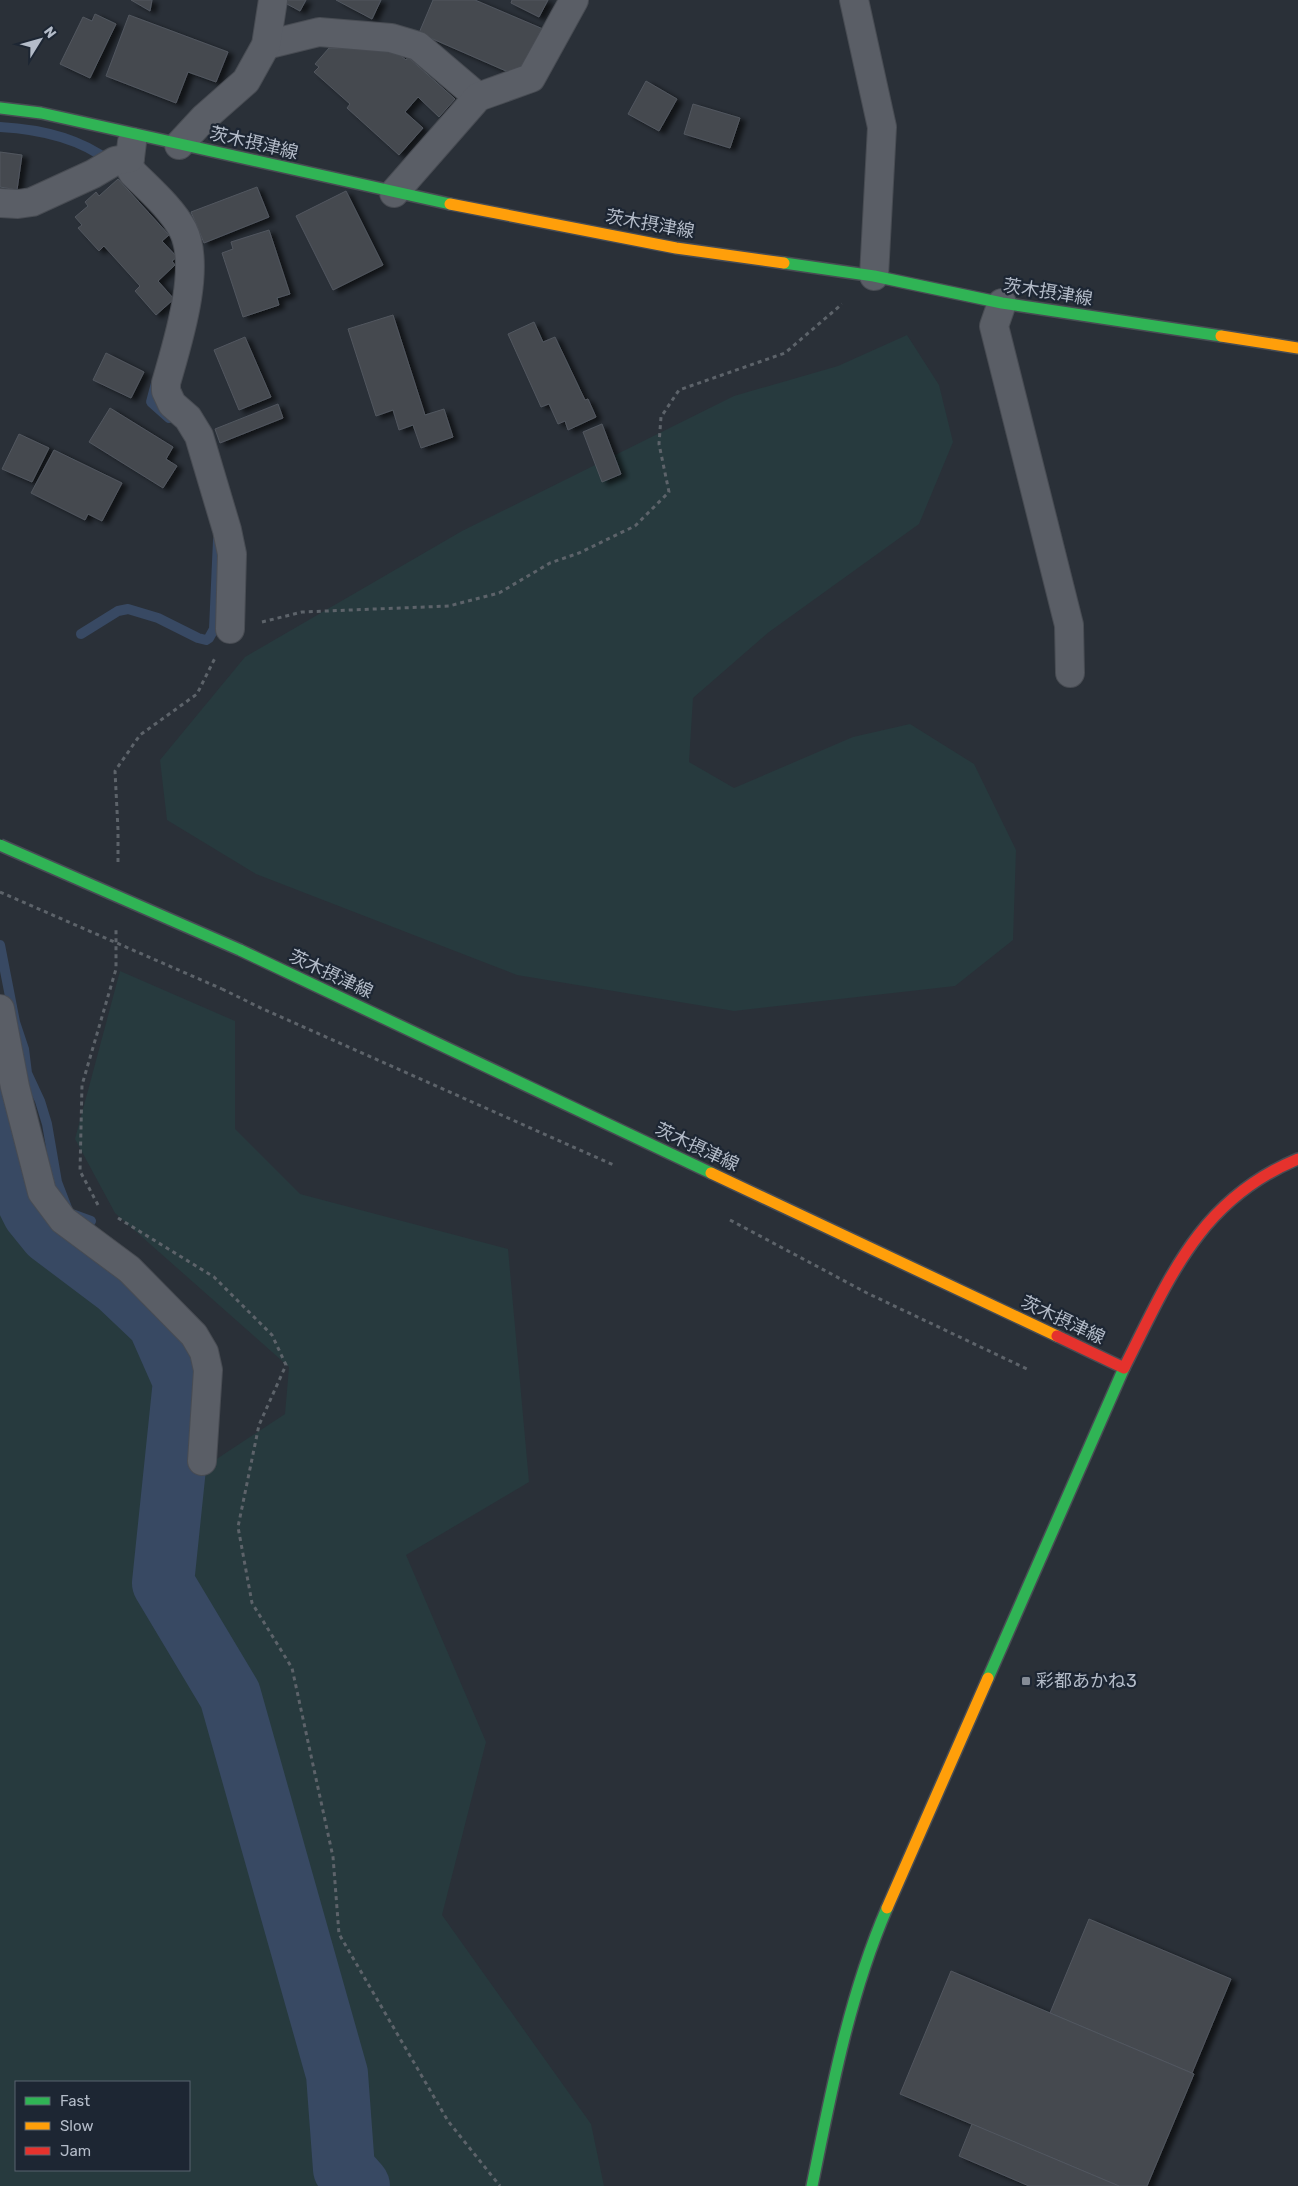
<svg xmlns="http://www.w3.org/2000/svg" width="1298" height="2186" viewBox="0 0 1298 2186" font-family="Rubik,'Noto Sans JP',sans-serif">
	<style>
		.green { fill: #273a3e; fill-rule: evenodd }
		.lines { fill: none; stroke-linecap: round; stroke-linejoin: round }
		.stream { stroke: #384963; stroke-width: 10 }
		.river { stroke: #384963; stroke-width: 62 }
		.building { fill: #444950; stroke: #52575f; filter: url(#shadow) }
		.street-casing { stroke: #484c53; stroke-width: 30 }
		.fast-casing { stroke: #484c53; stroke-width: 14 }
		.slow-casing { stroke: #484c53; stroke-width: 14 }
		.jam-casing { stroke: #484c53; stroke-width: 14 }
		.path { stroke: #5d636a; stroke-width: 3; stroke-dasharray: 4 4; stroke-linecap: butt }
		.street { stroke: #5a5e66; stroke-width: 28 }
		.fast { stroke: #30b455; stroke-width: 11 }
		.slow { stroke: #ff9f0a; stroke-width: 11 }
		.jam { stroke: #e5322d; stroke-width: 11 }
		.fast-bridge-casing { stroke: #484c55; stroke-width: 14; stroke-linecap: butt }
		.path-bridge { stroke: #5d636a; stroke-width: 3; stroke-dasharray: 4 4; stroke-linecap: butt }
		.fast-bridge { stroke: #30b455; stroke-width: 11 }
		.poi-dot { fill: #848b96; stroke: #1d2633; stroke-width: 2 }
		.labels { text-anchor: middle; stroke-width: 4.5; stroke-linejoin: round; paint-order: stroke }
		.street-label { font-size: 18px; fill: #b4bcc9; stroke: #1d2633 }
		.poi-label { font-size: 18px; fill: #b4bcc9; stroke: #1d2633; text-anchor: start }
	</style>
	<defs>
		<filter id="shadow"><feDropShadow dx="5.5" dy="3" stdDeviation="2.5" flood-color="#0009"/></filter>
	</defs>
	<rect width="100%" height="100%" fill="#2a3038"/>
	<g class="green">
		<path d="M907,335L939,385L953,442L919,524L769,632L693,698L689,762L734,788L853,737L910,724L974,764L1016,850L1013,940L955,986L734,1011L517,975L256,874L167,820L160,760L245,657L462,531L734,396L838,366Z"/>
		<path d="M120,971L235,1021V1129L300,1194L508,1249L529,1482L406,1555L486,1742L442,1915L591,2124L604,2186H0V1204L6,1215L143,1325L203,1468L285,1414L289,1367L115,1213L75,1139ZM16,2082H189V2170H16Z"/>
	</g>
	<g class="lines">
		<g class="stream">
			<path d="M0,127C37,129 79,138 109,161"/>
			<path d="M156,383L151,402L169,418"/>
			<path d="M81,634L118,611L128,609L158,618L198,638L206,640L209,638L214,629L218,540"/>
			<path d="M0,945L15,1022L24,1049L27,1073L40,1101L47,1124L57,1182L69,1213L91,1221"/>
		</g>
		<path class="river" d="M0,1095L22,1190L33,1212L50,1233L119,1285L158,1322L184,1381L163,1583L230,1695L337,2074L344,2169L359,2186"/>
	</g>
	<g class="building">
		<path d="M131,0H152L150,11Z"/>
		<path d="M287,0H306L300,11L285,3Z"/>
		<path d="M336,0H381L372,19Z"/>
		<path d="M433,0H475L543,29L522,78L419,33Z"/>
		<path d="M512,0H548L539,17L511,3Z"/>
		<path d="M95,14L116,24L90,78L60,64L83,17L92,21Z"/>
		<path d="M129,15L228,52L216,82L188,72L176,103L106,76Z"/>
		<path d="M329,48L394,50L406,60L408,57L455,99L439,117L418,97L405,112L423,128L399,155L347,108L350,104L314,72L319,67L315,64Z"/>
		<path d="M646,81L677,99L659,131L628,114Z"/>
		<path d="M693,104L740,118L730,148L684,134Z"/>
		<path d="M0,152L22,155L17,190L0,187Z"/>
		<path d="M118,179L169,235L162,241L177,257L172,261L175,265L158,281L174,299L156,315L135,291L140,286L104,246L99,251L78,228L82,225L75,217L88,206L85,202L96,192L99,196Z"/>
		<path d="M257,187L269,217L204,243L191,212Z"/>
		<path d="M346,191L383,265L333,290L296,216Z"/>
		<path d="M269,230L290,294L277,298L279,305L243,317L222,253L233,249L231,242Z"/>
		<path d="M393,315L425,415L444,409L453,437L421,448L413,425L399,430L393,410L376,416L348,329Z"/>
		<path d="M534,322L543,342L555,337L585,400L588,399L596,417L568,430L565,421L558,424L549,404L541,407L508,334Z"/>
		<path d="M245,337L271,397L239,410L214,350Z"/>
		<path d="M106,353L144,372L131,398L93,380Z"/>
		<path d="M278,404L283,418L220,443L215,429Z"/>
		<path d="M110,408L173,447L166,459L177,466L163,488L89,442Z"/>
		<path d="M602,424L621,474L602,482L583,432Z"/>
		<path d="M19,434L49,448L32,482L2,469Z"/>
		<path d="M54,450L122,483L102,521L88,514L85,520L31,493Z"/>
		<path d="M1089,1919L1231,1979L1192,2073L1050,2013Z"/>
		<path d="M951,1971L1194,2074L1147,2186H1119L900,2094Z"/>
		<path d="M972,2124L1119,2186H1029L959,2156Z"/>
	</g>
	<g class="lines">
		<g class="street-casing">
			<g id="street">
				<path d="M854,0L882,127L874,276"/>
				<path d="M266,45L319,32L391,38L418,46L478,97"/>
				<path d="M179,145L204,118L246,81L266,45L273,0"/>
				<path d="M130,158L129,166L133,173C150,190 172,209 183,230C202,268 177,344 166,383V391L172,404L188,418L199,436L227,530L232,554L230,629"/>
				<path d="M394,193L478,97L531,78L574,0"/>
				<path d="M0,203L18,204L32,202L93,174L115,161L130,158L132,142"/>
				<path d="M1002,303L994,326L1069,625L1070,673"/>
				<path d="M0,1009L15,1087L42,1192L63,1220L129,1269L194,1335L204,1352L208,1370L202,1461"/>
			</g>
		</g>
		<g class="fast-casing">
			<g id="fast">
				<path d="M0,108L41,113L450,204"/>
				<path d="M784,263L874,276L1002,303L1221,336"/>
				<path d="M240,950L711,1173"/>
				<path d="M988,1678L1124,1368"/>
				<path d="M812,2186C831,2092 849,1996 887,1908"/>
			</g>
		</g>
		<g class="slow-casing">
			<g id="slow">
				<path d="M450,204L676,248L784,263"/>
				<path d="M1221,336L1298,348"/>
				<path d="M711,1173L1057,1336"/>
				<path d="M887,1908L988,1678"/>
			</g>
		</g>
		<g class="jam-casing">
			<path id="jam" d="M1057,1336L1124,1368C1169,1279 1199,1200 1298,1159"/>
		</g>
		<g class="path">
			<path d="M262,622L302,612L449,606L499,593L550,563L579,553L635,526L669,492L659,444L661,417L679,390L785,353L842,304"/>
			<path d="M118,862V830L115,771L140,735L197,694L216,656"/>
			<path d="M222,989L263,1009L616,1166"/>
			<path d="M98,1205L80,1171L82,1085L116,969V930"/>
			<path d="M118,1218L214,1277L272,1335L286,1365L259,1425L238,1527L252,1603L292,1668L333,1857L339,1934L448,2121L500,2186"/>
			<path d="M730,1220L867,1293L1027,1369"/>
		</g>
		<use href="#street" class="street"/>
		<use href="#fast" class="fast"/>
		<use href="#slow" class="slow"/>
		<use href="#jam" class="jam"/>
		<g class="fast-bridge-casing">
			<path id="fast-bridge" d="M0,845L240,950"/>
		</g>
		<path class="path-bridge" d="M0,892L222,989"/>
		<use href="#fast-bridge" class="fast-bridge"/>
	</g>
	<rect class="poi-dot" x="1021" y="1676" width="10" height="10" rx="2.5"/>
	<g class="labels">
		<g class="street-label">
			<text transform="translate(254 143) rotate(13)" y="6">茨木摂津線</text>
			<text transform="translate(650 224) rotate(10)" y="6">茨木摂津線</text>
			<text transform="translate(1048 292) rotate(9)" y="6">茨木摂津線</text>
			<text transform="translate(331 974) rotate(25)" y="6">茨木摂津線</text>
			<text transform="translate(697 1147) rotate(25)" y="6">茨木摂津線</text>
			<text transform="translate(1063 1320) rotate(25)" y="6">茨木摂津線</text>
		</g>
		<g class="poi-label">
			<text x="1036" y="1687">彩都あかね3</text>
		</g>
	</g>
	<rect x="15" y="2081" width="175" height="90" fill="#1d2633" stroke="#59626f"/>
	<rect x="25" y="2097" width="25" height="8" fill="#30b455" stroke="#59626f"/>
	<text x="60" y="2106" font-size="15" fill="#b4bcc9">Fast</text>
	<rect x="25" y="2122" width="25" height="8" fill="#ff9f0a" stroke="#59626f"/>
	<text x="60" y="2131" font-size="15" fill="#b4bcc9">Slow</text>
	<rect x="25" y="2147" width="25" height="8" fill="#e5322d" stroke="#59626f"/>
	<text x="60" y="2156" font-size="15" fill="#b4bcc9">Jam</text>
	<g transform="translate(40 40) rotate(53)" stroke="#1d2633" stroke-width="4" paint-order="stroke">
	<path d="M0-4L9 19L0 12L-9 19Z" fill="#b4bcc9"/>
	<text y="-8" font-size="14" font-weight="bold" text-anchor="middle" fill="#b4bcc9">N</text>
	</g>
</svg>
